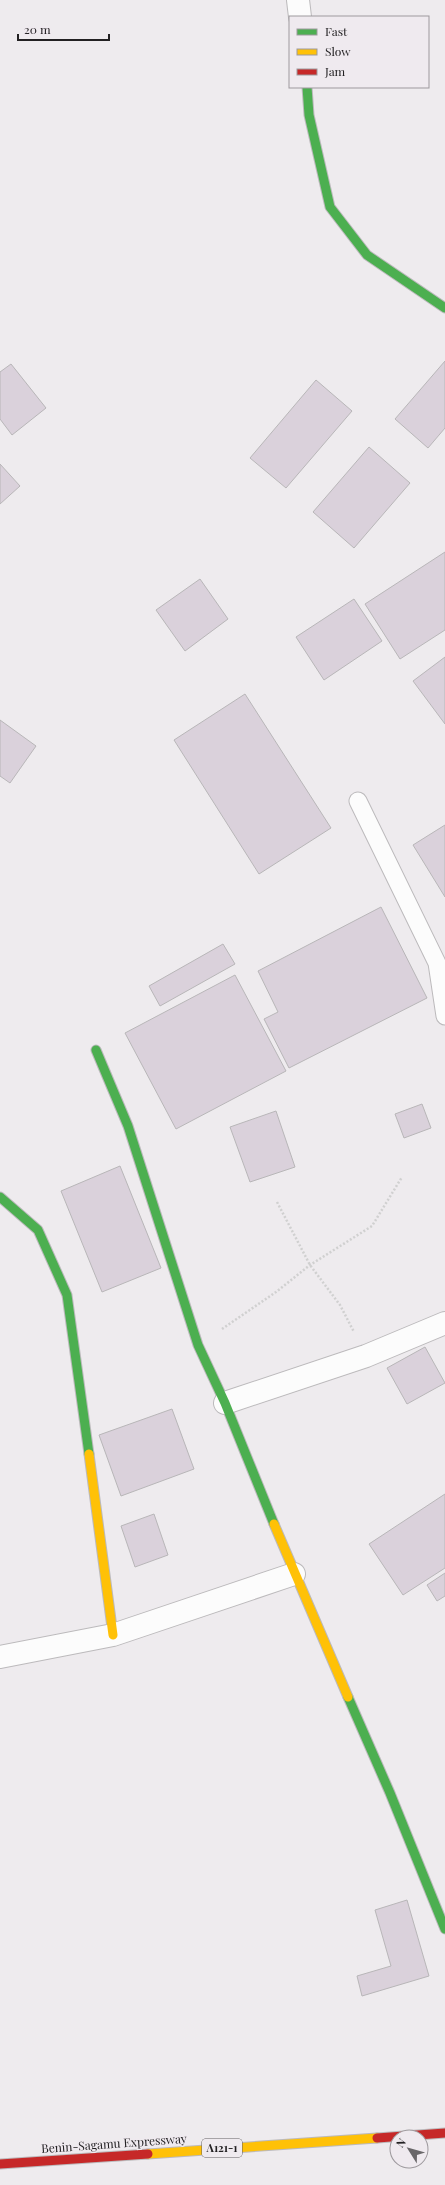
<svg xmlns="http://www.w3.org/2000/svg" width="445" height="2185" viewBox="0 0 445 2185" font-family="'Playfair Display',serif">
	<style>
		.building { fill: #dad1db; stroke: #b8b6b8 }
		.lines { fill: none; stroke-linecap: round; stroke-linejoin: round }
		.lane-casing { stroke: #bcbabc; stroke-width: 19 }
		.street-casing { stroke: #bcbabc; stroke-width: 24 }
		.fast-casing { stroke: #bcbabc; stroke-width: 11 }
		.slow-casing { stroke: #bcbabc; stroke-width: 11 }
		.jam-casing { stroke: #bcbabc; stroke-width: 11 }
		.path { stroke: #d0d0d0; stroke-width: 2.5; stroke-dasharray: 2 2; stroke-linecap: butt }
		.lane { stroke: #fcfcfc; stroke-width: 17 }
		.street { stroke: #fcfcfc; stroke-width: 22 }
		.fast { stroke: #4caf50; stroke-width: 9 }
		.slow { stroke: #ffc107; stroke-width: 9 }
		.jam { stroke: #c62828; stroke-width: 9 }
		.labels { text-anchor: middle; stroke-width: 3; stroke-linejoin: round; paint-order: stroke }
		.shield { fill: #efeaef; stroke: #605d60; stroke-width: 1 }
		.shield-label { font-size: 11px; font-weight: bold; fill: #222022 }
		.street-label { font-size: 12px; fill: #222022; stroke: #efeaef }
	</style>
	<rect width="100%" height="100%" fill="#eeebee"/>
	<g class="building">
		<path d="M445,361V428L428,448L395,419Z"/>
		<path d="M11,364L46,408L12,435L0,419V372Z"/>
		<path d="M316,380L352,411L286,488L250,458Z"/>
		<path d="M369,447L410,483L354,548L313,512Z"/>
		<path d="M0,464L20,486L0,504Z"/>
		<path d="M445,552V630L400,659L365,604Z"/>
		<path d="M200,579L228,619L185,651L156,610Z"/>
		<path d="M354,599L382,641L324,680L296,637Z"/>
		<path d="M445,657V724L413,681Z"/>
		<path d="M245,694L331,828L259,874L174,740Z"/>
		<path d="M0,720L36,746L10,783L0,776Z"/>
		<path d="M445,825V897L413,845Z"/>
		<path d="M381,907L427,998L289,1068L264,1019L278,1012L258,971Z"/>
		<path d="M223,944L235,964L160,1006L149,986Z"/>
		<path d="M235,975L286,1071L176,1129L125,1033Z"/>
		<path d="M422,1104L431,1128L404,1138L395,1114Z"/>
		<path d="M276,1111L295,1167L250,1182L230,1127Z"/>
		<path d="M120,1166L161,1268L102,1292L61,1191Z"/>
		<path d="M425,1347L445,1383L407,1404L387,1368Z"/>
		<path d="M172,1409L194,1469L121,1496L99,1435Z"/>
		<path d="M445,1494V1568L403,1595L369,1544Z"/>
		<path d="M154,1514L168,1555L135,1567L121,1526Z"/>
		<path d="M445,1573V1596L437,1601L427,1585Z"/>
		<path d="M407,1900L429,1976L362,1996L357,1976L391,1966L375,1910Z"/>
	</g>
	<g class="lines">
		<g class="lane-casing">
			<path id="lane" d="M358,801L437,963L445,1016"/>
		</g>
		<g class="street-casing">
			<g id="street">
				<path d="M298,0L300,17"/>
				<path d="M225,1403L366,1356L445,1323"/>
				<path d="M0,1657L113,1635L294,1574"/>
			</g>
		</g>
		<g class="fast-casing">
			<g id="fast">
				<path d="M307,87L309,115L330,207L367,255L445,308"/>
				<path d="M96,1050L128,1126L198,1345L225,1403L274,1524"/>
				<path d="M0,1197L38,1230L67,1295L89,1454"/>
				<path d="M348,1697L390,1793L445,1929"/>
			</g>
		</g>
		<g class="slow-casing">
			<g id="slow">
				<path d="M89,1454L113,1635"/>
				<path d="M274,1524L348,1697"/>
				<path d="M148,2154L377,2138"/>
			</g>
		</g>
		<g class="jam-casing">
			<g id="jam">
				<path d="M377,2138L445,2133"/>
				<path d="M0,2164L148,2154"/>
			</g>
		</g>
		<g class="path">
			<path d="M277,1202L310,1265L340,1305L354,1332"/>
			<path d="M222,1329L276,1292L310,1265L372,1226L402,1177"/>
		</g>
		<use href="#lane" class="lane"/>
		<use href="#street" class="street"/>
		<use href="#fast" class="fast"/>
		<use href="#slow" class="slow"/>
		<use href="#jam" class="jam"/>
	</g>
	<g class="labels">
		<rect class="shield" x="202" y="2139" width="40" height="18" rx="3"/>
		<g class="shield-label">
			<text x="222" y="2152">A121-1</text>
		</g>
		<g class="street-label">
			<text transform="translate(114 2144) rotate(-4)" y="4">Benin-Sagamu Expressway</text>
		</g>
	</g>
	<rect x="289" y="16" width="140" height="72" fill="#efeaef" stroke="#9d999d"/>
	<rect x="297" y="29" width="20" height="6" fill="#4caf50" stroke="#9d999d"/>
	<text x="325" y="36" font-size="12" fill="#222022">Fast</text>
	<rect x="297" y="49" width="20" height="6" fill="#ffc107" stroke="#9d999d"/>
	<text x="325" y="56" font-size="12" fill="#222022">Slow</text>
	<rect x="297" y="69" width="20" height="6" fill="#c62828" stroke="#9d999d"/>
	<text x="325" y="76" font-size="12" fill="#222022">Jam</text>
	<g transform="translate(409 2149) rotate(307)"><circle r="19" fill="#efeaef" stroke="#9d999d"/>
	<path d="M0-3L7 15L0 10L-7 15Z" fill="#696769"/>
	<text y="-6" font-size="11" font-weight="bold" text-anchor="middle" fill="#222022">N</text>
	</g>
	<path d="M18 34v6h91v-6" fill="none" stroke="#222022" stroke-width="2"/>
	<text x="24" y="34" font-size="12" fill="#222022" stroke="#efeaef" stroke-width="3" paint-order="stroke">20 m</text>
</svg>
